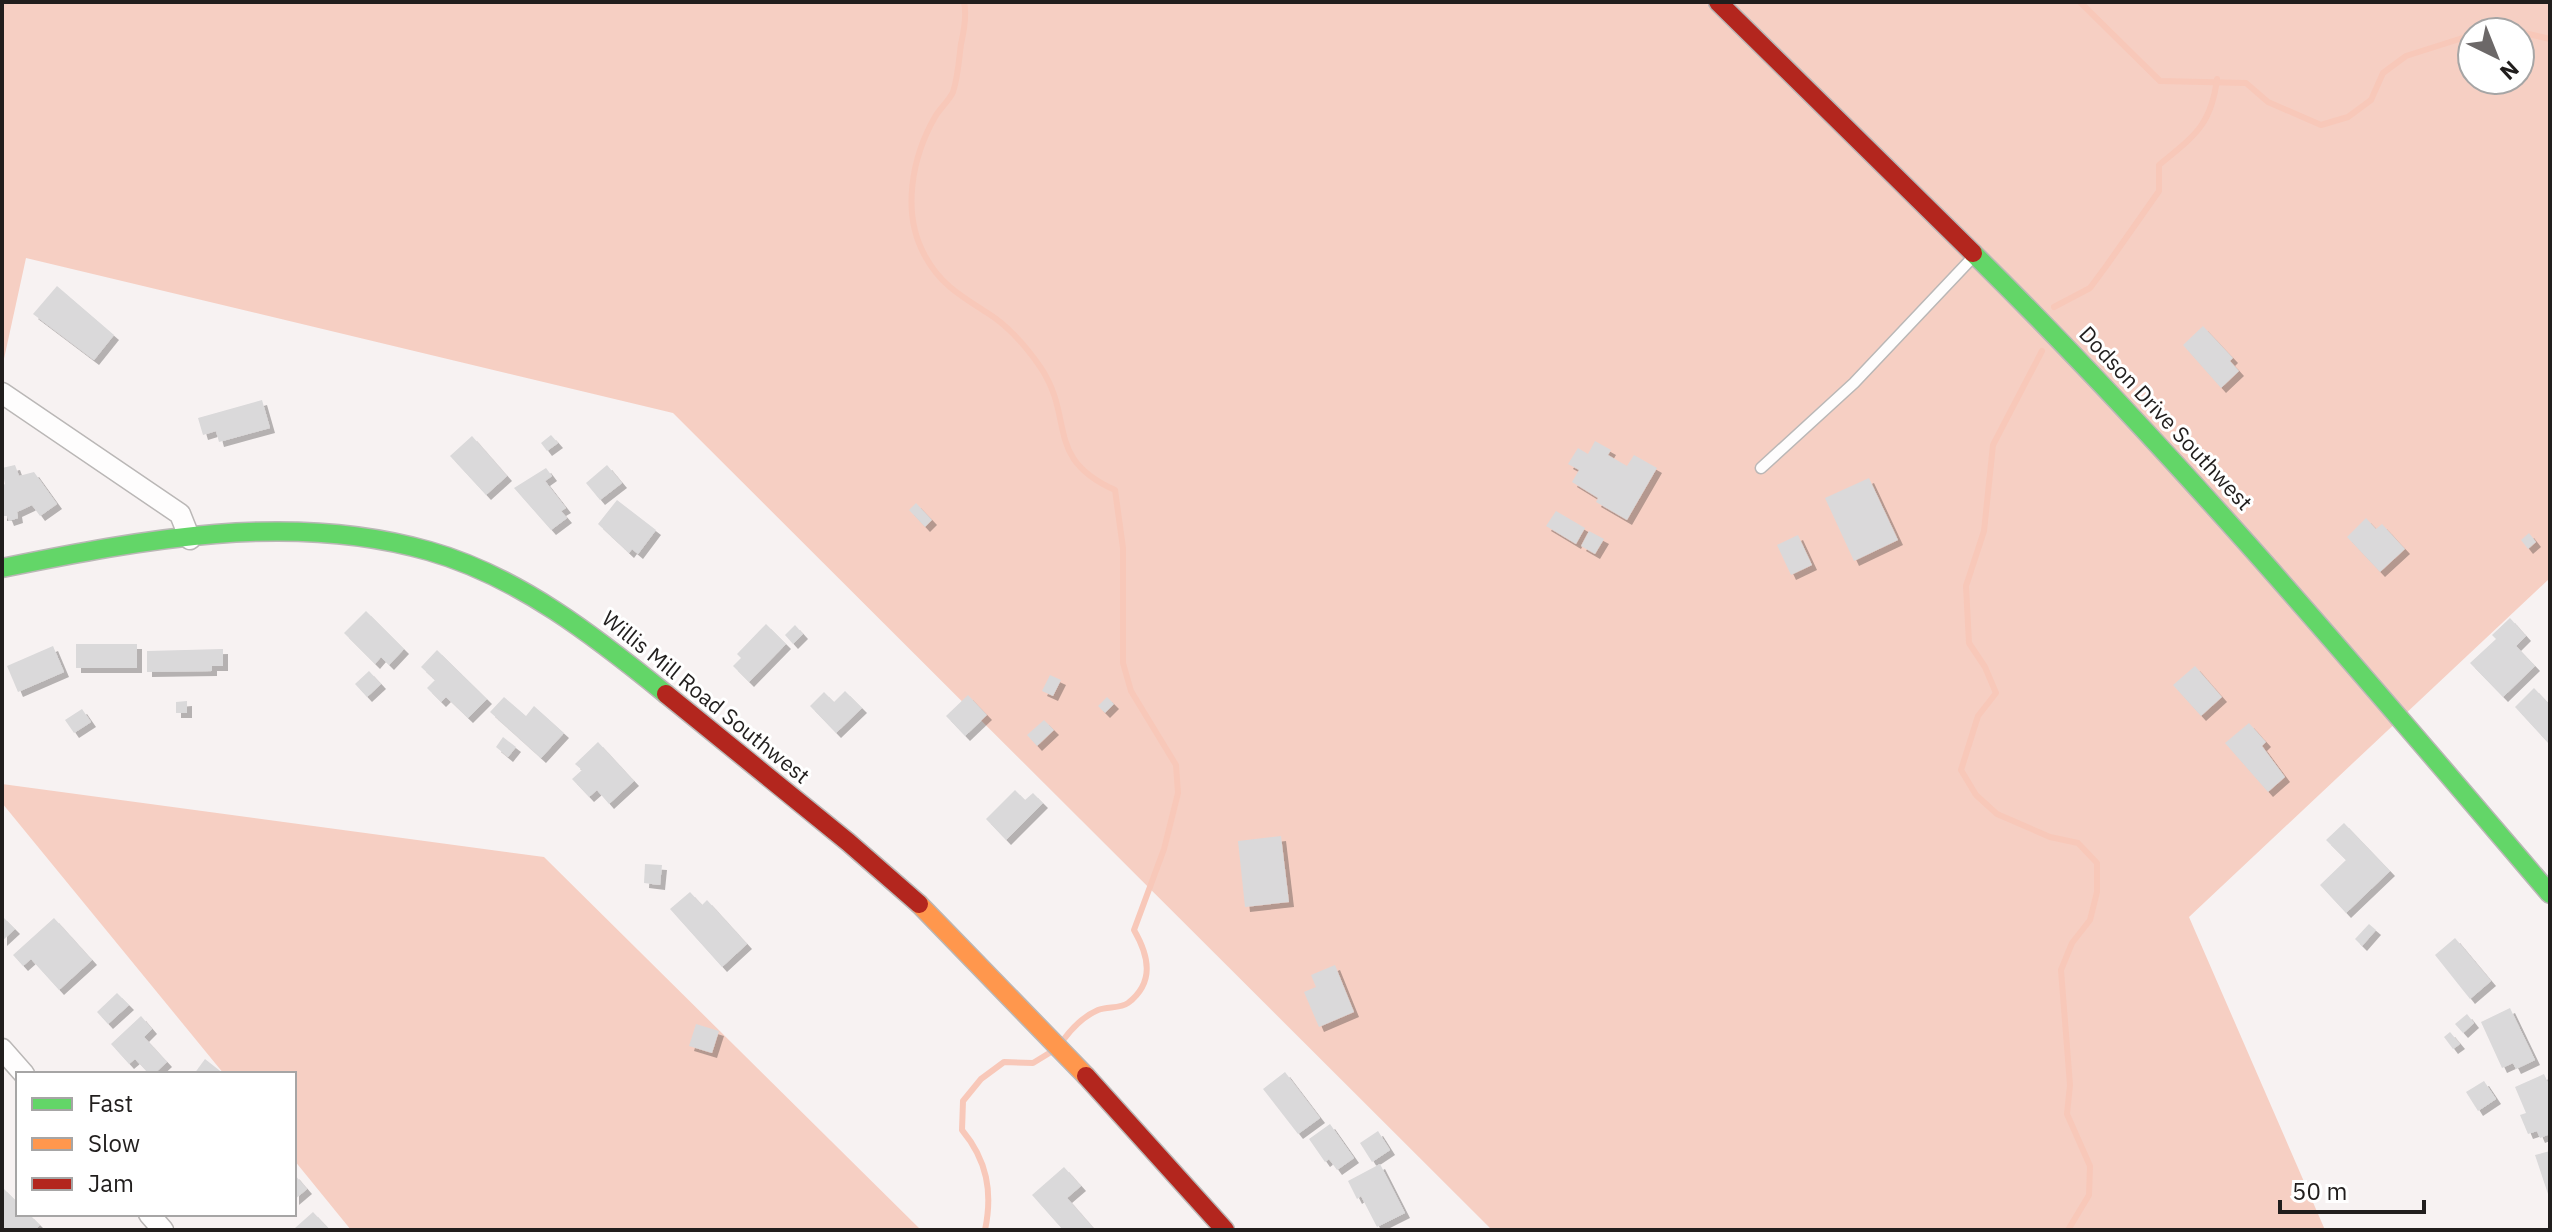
<svg xmlns="http://www.w3.org/2000/svg" width="2552" height="1232" viewBox="0 0 2552 1232" font-family="'IBM Plex Sans',sans-serif">
	<style>
		.forest { fill: #f6cfc3; fill-rule: evenodd }
		.lines { fill: none; stroke-linecap: round; stroke-linejoin: round }
		.stream { stroke: #f8c8b9; stroke-width: 6 }
		.building { fill: #dad9da; filter: url(#shadow) }
		.lane-casing { stroke: #bab7b6; stroke-width: 13 }
		.street-casing { stroke: #bab7b6; stroke-width: 23 }
		.fast-casing { stroke: #bab7b6; stroke-width: 21 }
		.slow-casing { stroke: #bab7b6; stroke-width: 21 }
		.jam-casing { stroke: #bab7b6; stroke-width: 21 }
		.lane { stroke: #fefdfd; stroke-width: 10 }
		.street { stroke: #fefdfd; stroke-width: 20 }
		.fast { stroke: #63d668; stroke-width: 18 }
		.slow { stroke: #ff974d; stroke-width: 18 }
		.jam { stroke: #b3261e; stroke-width: 18 }
		.labels { text-anchor: middle; stroke-width: 6; stroke-linejoin: round; paint-order: stroke }
		.street-label { font-size: 22px; fill: #211e1d; stroke: #fff }
	</style>
	<defs>
		<filter id="shadow"><feDropShadow dx="5" dy="5" stdDeviation="0" flood-color="#0004"/></filter>
	</defs>
	<rect width="100%" height="100%" fill="#f7f2f2"/>
	<g class="forest">
		<path d="M2,2H2550V578L2189,917L2325,1230H1492L673,413L26,258L2,368ZM2472,32H2520V80H2472Z"/>
		<path d="M2,784L544,857L921,1230H351L294,1160V1074H224L2,803Z"/>
	</g>
	<g class="lines">
		<g class="stream">
			<path d="M964,2C967,15 964,31 961,44C959,59 958,77 953,92C949,101 940,108 935,117C912,157 901,213 925,256C940,284 961,296 986,312C1009,326 1026,346 1041,368C1075,420 1044,458 1115,490L1123,548V663L1131,691L1176,765L1178,793L1164,849L1134,930C1149,956 1155,982 1128,1003C1120,1009 1107,1006 1098,1010C1084,1016 1073,1027 1064,1039"/>
			<path d="M2080,2L2160,81L2246,83L2268,102L2321,125L2348,117L2371,100L2383,73L2406,56L2472,35"/>
			<path d="M2505,32H2519"/>
			<path d="M2520,32L2550,39"/>
			<path d="M2054,307L2090,288L2107,265L2159,191V165C2194,136 2211,126 2217,79"/>
			<path d="M2042,351L1993,445L1984,531L1966,586L1969,643L1985,667L1996,693L1978,716L1961,770L1976,795L1997,814L2050,837L2078,843L2097,863V892L2090,920L2072,943L2061,970L2070,1085L2067,1114L2090,1166L2089,1195L2068,1230"/>
			<path d="M985,1230C993,1192 987,1160 962,1130L963,1101L981,1079L1004,1062L1033,1063L1051,1052"/>
		</g>
	</g>
	<g class="building">
		<path d="M57,286L114,335L94,360L33,314Z"/>
		<path d="M2203,326L2233,358L2230,361L2239,371L2221,388L2183,345Z"/>
		<path d="M262,400L270,428L219,442L216,431L203,435L198,418Z"/>
		<path d="M551,435L558,443L547,451L541,443Z"/>
		<path d="M472,436L507,476L486,495L450,456Z"/>
		<path d="M1595,441L1611,450L1608,455L1627,466L1634,455L1657,468L1627,520L1596,502L1598,498L1572,482L1579,470L1568,464L1578,448L1588,454Z"/>
		<path d="M15,465L19,476L34,472L57,504L40,516L32,505L17,512L18,518L9,521L7,516H2V486L5,484L2,468Z"/>
		<path d="M607,465L622,483L600,500L586,483Z"/>
		<path d="M546,468L552,476L545,481L566,508L561,511L567,518L551,530L514,488Z"/>
		<path d="M1869,478L1898,540L1854,561L1825,498Z"/>
		<path d="M617,500L656,530L638,554L632,549L629,553L598,524Z"/>
		<path d="M916,503L932,520L925,527L909,510Z"/>
		<path d="M1556,511L1585,528L1576,544L1546,526Z"/>
		<path d="M2366,518L2376,529L2382,524L2405,549L2380,572L2347,537Z"/>
		<path d="M1589,531L1604,539L1595,554L1581,546Z"/>
		<path d="M2529,533L2536,542L2528,549L2521,540Z"/>
		<path d="M1798,535L1812,565L1791,575L1777,545Z"/>
		<path d="M366,611L404,649L389,665L381,657L375,664L344,633Z"/>
		<path d="M2510,618L2526,636L2516,646L2535,666L2503,697L2470,663L2496,639L2492,635Z"/>
		<path d="M766,624L786,644L749,682L733,666L741,658L737,654Z"/>
		<path d="M795,625L803,634L793,644L785,635Z"/>
		<rect x="76" y="644" width="61" height="24"/>
		<path d="M53,646L64,672L18,692L7,666Z"/>
		<path d="M223,649V666H212V671L147,672V651Z"/>
		<path d="M437,650L487,699L468,718L446,697L441,702L427,688L435,680L421,667Z"/>
		<path d="M2195,666L2222,697L2201,716L2173,685Z"/>
		<path d="M369,671L381,684L367,697L355,684Z"/>
		<path d="M1050,675L1061,680L1053,696L1042,691Z"/>
		<path d="M2534,688L2550,705V745L2515,707Z"/>
		<path d="M845,691L862,708L836,733L810,706L824,692L834,702Z"/>
		<path d="M968,695L987,715L965,736L946,716Z"/>
		<path d="M504,697L526,716L534,706L564,733L541,758L490,712Z"/>
		<path d="M1107,697L1114,704L1105,713L1098,706Z"/>
		<path d="M187,701V713H176V702Z"/>
		<path d="M82,709L91,722L74,733L65,720Z"/>
		<path d="M1044,720L1054,730L1037,746L1027,735Z"/>
		<path d="M2249,723L2266,742L2262,746L2285,777L2268,792L2225,743Z"/>
		<path d="M503,737L516,747L508,757L496,747Z"/>
		<path d="M598,742L634,781L609,804L597,790L589,797L572,779L582,770L575,764Z"/>
		<path d="M1015,790L1025,800L1033,793L1043,803L1006,840L986,819Z"/>
		<path d="M2344,823L2390,871L2346,913L2320,885L2346,860L2326,840Z"/>
		<path d="M1281,836L1289,902L1245,907L1238,841Z"/>
		<path d="M645,864L662,865L660,885L644,883Z"/>
		<path d="M690,892L702,905L707,900L747,944L722,967L670,909Z"/>
		<path d="M2,916L15,929L2,941Z"/>
		<path d="M54,918L92,960L59,990L31,959L23,966L13,955Z"/>
		<path d="M2369,924L2376,930L2362,946L2355,939Z"/>
		<path d="M2455,938L2491,981L2470,999L2435,955Z"/>
		<path d="M1335,965L1354,1012L1319,1027L1304,992L1316,987L1311,975Z"/>
		<path d="M117,993L129,1005L108,1024L97,1012Z"/>
		<path d="M2510,1008L2535,1060L2516,1069L2513,1063L2502,1068L2481,1022Z"/>
		<path d="M2467,1014L2474,1023L2463,1033L2455,1024Z"/>
		<path d="M141,1016L152,1029L144,1037L167,1062L154,1074H149L135,1059L129,1064L111,1044Z"/>
		<path d="M696,1024L719,1031L712,1053L689,1046Z"/>
		<path d="M2450,1032L2460,1044L2453,1049L2444,1037Z"/>
		<path d="M205,1059L224,1074H194Z"/>
		<path d="M1285,1072L1320,1118L1298,1134L1263,1089Z"/>
		<path d="M2544,1074L2550,1087V1134L2540,1138L2537,1131L2528,1134L2520,1115L2526,1113L2515,1087Z"/>
		<path d="M2484,1081L2496,1099L2478,1111L2466,1092Z"/>
		<path d="M1330,1124L1354,1158L1337,1170L1329,1159L1325,1162L1309,1139Z"/>
		<path d="M1378,1131L1390,1150L1372,1162L1360,1143Z"/>
		<path d="M2550,1151V1197H2549L2535,1155Z"/>
		<path d="M1380,1164L1405,1213L1377,1227L1361,1196L1357,1199L1348,1181Z"/>
		<path d="M1064,1167L1081,1186L1067,1198L1095,1230H1063L1032,1195Z"/>
		<path d="M294,1174L307,1189L294,1200Z"/>
		<path d="M2,1187L18,1203V1214H29L40,1225L35,1230H2Z"/>
		<path d="M313,1212L330,1230L295,1228Z"/>
	</g>
	<g class="lines">
		<g class="lane-casing">
			<path id="lane" d="M1761,468L1854,383L1974,256"/>
		</g>
		<g class="street-casing">
			<g id="street">
				<path d="M2,393L180,514L190,539"/>
				<path d="M2,1049L24,1074"/>
				<path d="M149,1214L163,1230"/>
			</g>
		</g>
		<g class="fast-casing">
			<g id="fast">
				<path d="M1973,253C2178,455 2363,675 2550,894"/>
				<path d="M2,568C141,540 290,511 429,551C518,576 596,637 666,694"/>
			</g>
		</g>
		<g class="slow-casing">
			<path id="slow" d="M919,904L1086,1076"/>
		</g>
		<g class="jam-casing">
			<g id="jam">
				<path d="M1718,2L1973,253"/>
				<path d="M666,694L848,842L919,904"/>
				<path d="M1086,1076L1225,1230"/>
			</g>
		</g>
		<use href="#lane" class="lane"/>
		<use href="#street" class="street"/>
		<use href="#fast" class="fast"/>
		<use href="#slow" class="slow"/>
		<use href="#jam" class="jam"/>
	</g>
	<g class="labels">
		<g class="street-label">
			<text transform="translate(2166 418) rotate(47)" y="8">Dodson Drive Southwest</text>
			<text transform="translate(706 697) rotate(39)" y="8">Willis Mill Road Southwest</text>
		</g>
	</g>
	<rect width="2552" height="1232" fill="none" stroke="#211e1d" stroke-width="8"/>
	<rect x="16" y="1072" width="280" height="144" fill="#ffffff" stroke="#a6a5a5" stroke-width="2"/>
	<rect x="32" y="1098" width="40" height="12" fill="#63d668" stroke="#a6a5a5" stroke-width="2"/>
	<text x="88" y="1112" font-size="24" fill="#211e1d">Fast</text>
	<rect x="32" y="1138" width="40" height="12" fill="#ff974d" stroke="#a6a5a5" stroke-width="2"/>
	<text x="88" y="1152" font-size="24" fill="#211e1d">Slow</text>
	<rect x="32" y="1178" width="40" height="12" fill="#b3261e" stroke="#a6a5a5" stroke-width="2"/>
	<text x="88" y="1192" font-size="24" fill="#211e1d">Jam</text>
	<g transform="translate(2496 56) rotate(137)"><circle r="38" fill="#ffffff" stroke="#a6a5a5" stroke-width="2"/>
	<path d="M0-6L14 30L0 20L-14 30Z" fill="#6c6868"/>
	<text y="-12" font-size="22" font-weight="bold" text-anchor="middle" fill="#211e1d">N</text>
	</g>
	<path d="M2280 1200v12h144v-12" fill="none" stroke="#211e1d" stroke-width="4"/>
	<text x="2292" y="1200" font-size="24" fill="#211e1d" stroke="#ffffff" stroke-width="6" paint-order="stroke">50 m</text>
</svg>
